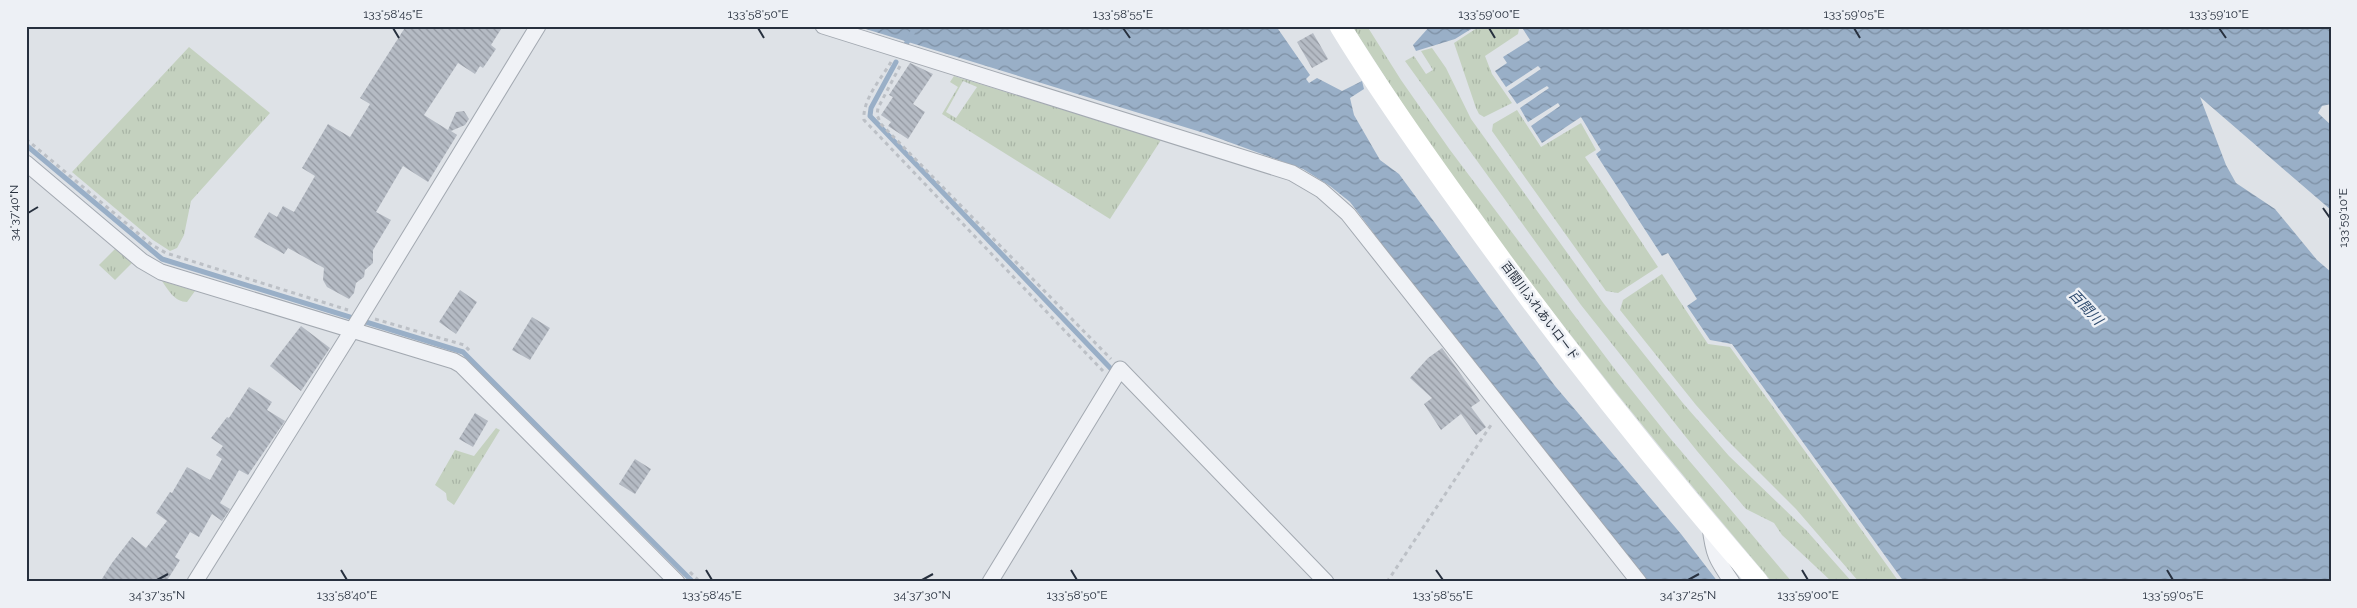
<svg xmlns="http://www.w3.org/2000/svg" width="2357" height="608" viewBox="0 0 2357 608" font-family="Raleway,'Noto Sans JP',sans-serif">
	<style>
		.grass { fill: url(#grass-tufts); fill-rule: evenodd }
		.water { fill: url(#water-waves) }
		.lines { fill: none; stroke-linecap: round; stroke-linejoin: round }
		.stream { stroke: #99afc7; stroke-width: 5 }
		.building { fill: url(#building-back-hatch) }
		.street-casing { stroke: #a3a9b1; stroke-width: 17 }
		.path { stroke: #bcc0c6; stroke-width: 3; stroke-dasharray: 4 4; stroke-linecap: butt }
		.street { stroke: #f0f2f6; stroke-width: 15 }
		.secondary { stroke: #fff; stroke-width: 21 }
		.ticks { fill: none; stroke: #27303e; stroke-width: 2 }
		.labels { text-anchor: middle; stroke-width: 5; stroke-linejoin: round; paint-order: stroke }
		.street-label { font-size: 12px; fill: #27303e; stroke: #edf0f5 }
		.water-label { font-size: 14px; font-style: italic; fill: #324e71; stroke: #edf0f5 }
		.neatline { fill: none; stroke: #27303e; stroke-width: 2 }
		.ticks-label { font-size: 12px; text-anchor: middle; fill: #27303e }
	</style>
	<defs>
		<pattern id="grass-tufts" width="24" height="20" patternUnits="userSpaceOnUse" patternTransform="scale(1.25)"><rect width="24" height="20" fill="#c4d1bf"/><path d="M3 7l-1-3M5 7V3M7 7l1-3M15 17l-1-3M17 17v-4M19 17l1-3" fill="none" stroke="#a8b4a5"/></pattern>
		<pattern id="water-waves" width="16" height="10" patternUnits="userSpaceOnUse" patternTransform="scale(1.25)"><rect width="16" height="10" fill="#99afc7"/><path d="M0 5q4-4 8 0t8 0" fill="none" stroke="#7d8fa3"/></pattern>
		<pattern id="building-back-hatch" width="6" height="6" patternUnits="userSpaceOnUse" patternTransform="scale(1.25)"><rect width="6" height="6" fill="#b5bbc4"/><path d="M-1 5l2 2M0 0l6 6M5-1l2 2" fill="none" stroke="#9398a1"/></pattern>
	</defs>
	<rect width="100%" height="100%" fill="#dee2e7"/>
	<g class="grass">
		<path d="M1352,26H1367L1401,80L1450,150L1617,372L1670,438L1792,582H1772C1670,461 1571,339 1477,212C1433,152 1393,89 1352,26Z"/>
		<path d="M1480,26H1518L1519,29L1518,34L1485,56L1492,74L1512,103L1484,117L1479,114L1476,108L1454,43Z"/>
		<path d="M189,47L270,113L191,201L184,235L177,248L170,251L153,240L72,172Z"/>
		<path d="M1432,48L1446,68L1471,119L1604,304L1682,402L1729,456L1806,530L1852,582H1832L1782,535L1774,523L1746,509L1697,451L1581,305L1405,61L1414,56L1426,74L1433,70L1421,51Z"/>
		<path d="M954,76L1161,140L1110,219L942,114L958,87L950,82ZM963,81L977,87L956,118L946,112Z"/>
		<path d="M1517,110L1541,147L1581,123L1596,150L1585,157L1658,267L1618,293L1606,291L1492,131L1493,124Z"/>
		<path d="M115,249L132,263L115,280L99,265Z"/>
		<path d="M1662,274L1708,344L1730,347L1899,582H1859L1796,509L1726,439L1696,405L1620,310L1623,300Z"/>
		<path d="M162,281L195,291L187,302C175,302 168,290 162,281Z"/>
		<path d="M496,428L500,430L454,505L447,500L446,493L435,485L455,450L474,456Z"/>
	</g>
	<g class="water">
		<path d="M856,26H1276L1310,75L1306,79L1309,83L1317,78L1342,91L1362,81L1364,89L1350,98L1354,115L1380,160L1399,174L1555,386L1681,534L1718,582H1645L1507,409L1350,202L1330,186L1303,169L1204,133Z"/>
		<path d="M1430,26H1476L1455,39L1416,51L1413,45Z"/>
		<path d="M1521,26H2331V104L2322,106L2318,113L2331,125V210L2200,97L2226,165L2236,183L2275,209L2317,260L2331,272V582H1904L1732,344L1710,340L1687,306L1697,299L1668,253L1662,256L1596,154L1601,150L1581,117L1542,143L1531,126L1560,106L1558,103L1528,122L1520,108L1549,88L1547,86L1517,104L1508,91L1541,69L1538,66L1506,87L1495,71L1507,63L1503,57L1530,40Z"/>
	</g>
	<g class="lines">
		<g class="stream">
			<path d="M906,44L916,26"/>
			<path d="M896,62L871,108L870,116L1116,374"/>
			<path d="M26,145L162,259L463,352L693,582"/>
		</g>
	</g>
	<g class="building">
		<path d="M406,26H503L491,45L496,49L483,68L480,66L475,74L458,63L424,115L448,130L456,112L464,111L469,119L465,125L451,131L457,135L428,182L403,166L376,212L391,220L373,250V263L365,270L364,277L356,283L354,293L349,299L327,287L323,280L324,268L288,248L284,254L254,237L269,212L277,217L283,206L294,212L315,176L302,168L328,124L350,137L370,104L360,98Z"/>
		<path d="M1313,33L1328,59L1312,68L1297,42Z"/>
		<path d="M910,63L933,74L913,104L925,112L908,139L888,126L891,122L881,115L893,97L889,95Z"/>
		<path d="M460,290L477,302L456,334L439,322Z"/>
		<path d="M532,317L550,328L530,360L512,350Z"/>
		<path d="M301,326L330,348L301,391L270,366Z"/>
		<path d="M1442,348L1480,401L1471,407L1486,427L1476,435L1461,414L1441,430L1424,404L1432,398L1410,378L1428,358Z"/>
		<path d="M249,387L272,402L267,410L285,421L248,475L239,470L220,503L230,509L222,521L212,514L199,537L190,532L175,557L180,560L166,582H100L112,563L132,537L146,548L167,521L156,513L170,492L172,493L187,467L210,480L222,459L216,455L223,446L211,438L227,417L229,418Z"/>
		<path d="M475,413L488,421L473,447L459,439Z"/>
		<path d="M635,459L651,469L635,494L619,484Z"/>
	</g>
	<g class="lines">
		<g class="street-casing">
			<g id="street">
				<path d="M823,26L1292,173L1321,190L1348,214L1639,582"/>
				<path d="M26,163L142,261L161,272L454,361L461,365L677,582"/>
				<path d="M1710,526C1713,554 1716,559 1732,582"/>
				<path d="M195,582L353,329L538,26"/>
				<path d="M990,582L1120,369L1326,582"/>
			</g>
		</g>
		<g class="path">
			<path d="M891,62C881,79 862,100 864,120L1103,371"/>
			<path d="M900,66L878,108L877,115L881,124L1111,359"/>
			<path d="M26,139L152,245L166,253L348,310"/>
			<path d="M375,319L464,345L470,351"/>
			<path d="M690,572L700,582"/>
			<path d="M1387,582L1493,422"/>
		</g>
		<use href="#street" class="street"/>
		<path class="secondary" d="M1340,26C1380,92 1425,155 1470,217C1560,343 1657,465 1758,582"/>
	</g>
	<path class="ticks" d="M393,28L399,38M758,28L764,38M1123,28L1130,38M1489,28L1495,38M1854,28L1860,38M2219,28L2226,38M2323,208L2330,218M28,213L38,207M341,570L347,580M706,570L712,580M1071,570L1077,580M1436,570L1443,580M1802,570L1808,580M2167,570L2173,580M157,580L168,574M922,580L933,574M1688,580L1699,574"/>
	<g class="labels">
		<g class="street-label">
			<text transform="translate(1540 311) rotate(53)" y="4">百間川ふれあいロード</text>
		</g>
		<g class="water-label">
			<text transform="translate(2086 307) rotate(47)" y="5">百間川</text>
		</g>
	</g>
	<rect width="2357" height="608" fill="none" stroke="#edf0f5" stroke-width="55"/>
	<rect x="28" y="28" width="2302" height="552" class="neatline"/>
	<g class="ticks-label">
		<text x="393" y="18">133°58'45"E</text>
		<text x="758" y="18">133°58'50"E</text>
		<text x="1123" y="18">133°58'55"E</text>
		<text x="1489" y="18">133°59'00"E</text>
		<text x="1854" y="18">133°59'05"E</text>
		<text x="2219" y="18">133°59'10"E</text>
		<text transform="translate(14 213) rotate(-90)" y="4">34°37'40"N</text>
		<text transform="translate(2343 218) rotate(-90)" y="4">133°59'10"E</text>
		<text x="157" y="599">34°37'35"N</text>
		<text x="347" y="599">133°58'40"E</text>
		<text x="712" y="599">133°58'45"E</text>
		<text x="922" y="599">34°37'30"N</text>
		<text x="1077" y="599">133°58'50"E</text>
		<text x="1443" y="599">133°58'55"E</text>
		<text x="1688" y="599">34°37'25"N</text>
		<text x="1808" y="599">133°59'00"E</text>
		<text x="2173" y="599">133°59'05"E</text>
	</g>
</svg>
